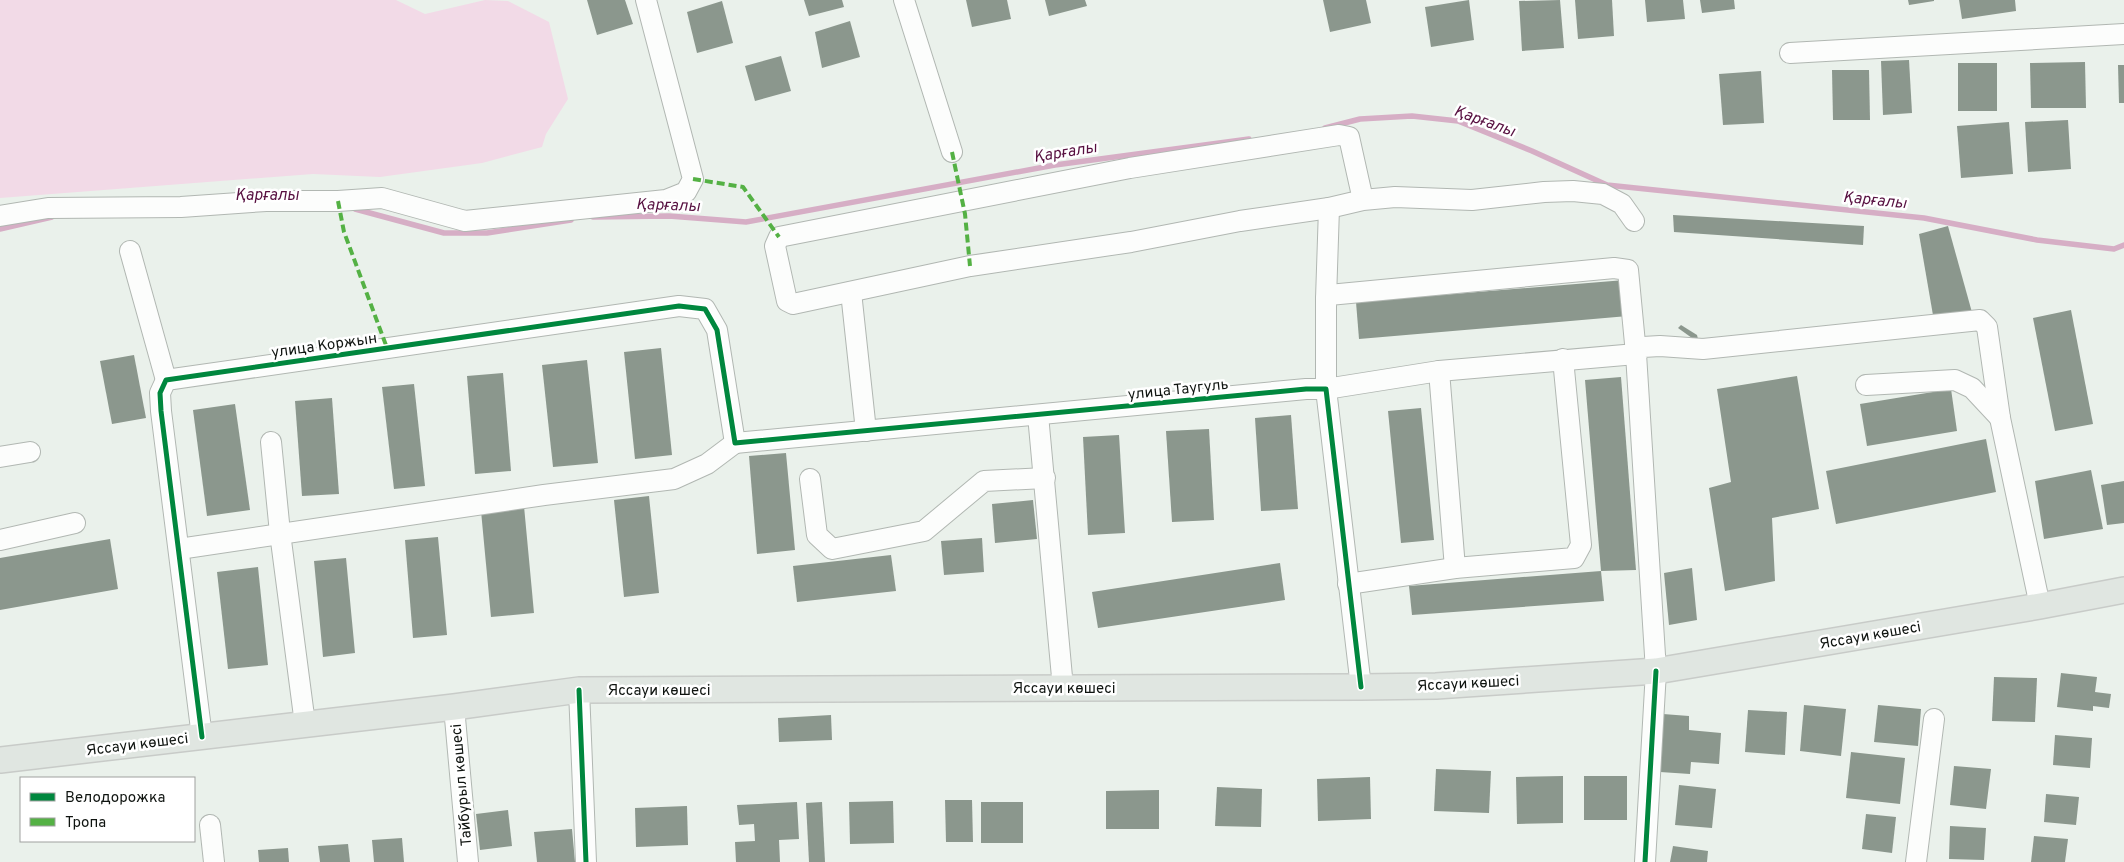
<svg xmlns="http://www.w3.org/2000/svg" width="2124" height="862" viewBox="0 0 2124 862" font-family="Overpass,sans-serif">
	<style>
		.green { fill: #f2dae7 }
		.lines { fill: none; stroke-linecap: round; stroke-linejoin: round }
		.stream { stroke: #d6aec5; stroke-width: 5.5 }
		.building { fill: #8b978d }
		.minor-casing { stroke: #b1b7b2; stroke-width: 22 }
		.major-casing { stroke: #c8cbc8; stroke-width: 28 }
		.minor { stroke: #fcfdfc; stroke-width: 20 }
		.major { stroke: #e0e6e1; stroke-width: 25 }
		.quiet { stroke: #54b144; stroke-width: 4; stroke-dasharray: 8 4; stroke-linecap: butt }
		.cycleway-casing { stroke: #fff; stroke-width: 8 }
		.cycleway { stroke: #00873e; stroke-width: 5 }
		.labels { text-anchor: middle; stroke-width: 5; stroke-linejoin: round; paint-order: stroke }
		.street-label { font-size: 15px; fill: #0f1410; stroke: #fff }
		.water-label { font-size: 16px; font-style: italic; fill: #571040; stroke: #fff }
	</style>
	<rect width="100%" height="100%" fill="#eaf1eb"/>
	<path class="green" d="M0,0H396L425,14L485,0L508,1L549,22L568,99L546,134L542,147L482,163L380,177L313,174L0,198Z"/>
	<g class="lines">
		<g class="stream">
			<path d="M1325,128L1360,119L1412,116L1458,121L1532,151L1607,185L1924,218L2037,240L2114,249L2124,245"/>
			<path d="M355,209L444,233H487L571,220"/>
			<path d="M593,217L669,216L746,222L1055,165L1249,139"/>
			<path d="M0,229L52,217"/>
		</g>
	</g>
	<g class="building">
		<path d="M587,0H625L633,24L597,35Z"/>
		<path d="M804,0H842L844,7L809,16Z"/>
		<path d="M966,0H1007L1011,19L972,27Z"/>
		<path d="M1045,0H1085L1087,6L1049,16Z"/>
		<path d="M1323,0H1366L1371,23L1330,32Z"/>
		<path d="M1469,0L1474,40L1431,47L1425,7Z"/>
		<path d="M1560,0L1564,48L1522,51L1519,1Z"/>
		<path d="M1575,0H1612L1614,36L1578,39Z"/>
		<path d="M1645,0H1683L1685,19L1647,22Z"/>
		<path d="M1700,0H1734L1735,9L1702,13Z"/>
		<path d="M1908,0H1934V1L1909,5Z"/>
		<path d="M1959,0H2015L2016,11L1962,19Z"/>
		<path d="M722,1L733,43L697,53L687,12Z"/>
		<path d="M850,21L860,57L822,68L815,32Z"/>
		<path d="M781,56L791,91L755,101L745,66Z"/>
		<path d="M1909,60L1912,113L1883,115L1881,61Z"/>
		<path d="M2085,62L2086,108H2031L2030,63Z"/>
		<rect x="1958" y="63" width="39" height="48"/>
		<path d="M2118,65H2124V103H2119Z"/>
		<path d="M1832,70H1869L1870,120H1833Z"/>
		<path d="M1761,71L1764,123L1723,125L1719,74Z"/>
		<path d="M2068,120L2071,169L2028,172L2025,122Z"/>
		<path d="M2009,122L2013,174L1961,178L1957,126Z"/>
		<path d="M1673,215L1864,226L1863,245L1674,232Z"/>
		<path d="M1948,226L1973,316L1934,321L1919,234Z"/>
		<path d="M1625,280L1628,316L1359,339L1356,302Z"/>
		<path d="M2071,310L2093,424L2055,431L2033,318Z"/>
		<path d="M1681,325L1697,335L1699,343L1678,328Z"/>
		<path d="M661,348L672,455L635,459L624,352Z"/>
		<path d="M134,355L146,418L112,424L100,361Z"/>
		<path d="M587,360L598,463L553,467L542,365Z"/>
		<path d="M503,373L511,471L475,474L467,376Z"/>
		<path d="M1797,376L1819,509L1772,518L1775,581L1725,591L1709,488L1731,482L1717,389Z"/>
		<path d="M1621,377L1636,570L1601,571L1585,380Z"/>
		<path d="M414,384L425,486L394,489L382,387Z"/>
		<path d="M1951,389L1957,431L1867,446L1860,404Z"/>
		<path d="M332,398L339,494L302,496L295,401Z"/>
		<path d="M235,404L250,510L207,516L193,410Z"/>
		<path d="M1421,408L1434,540L1401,543L1388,411Z"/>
		<path d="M1291,415L1298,509L1261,511L1255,418Z"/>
		<path d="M1209,429L1214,520L1172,522L1166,431Z"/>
		<path d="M1119,435L1125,533L1088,535L1083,437Z"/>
		<path d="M1986,439L1996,492L1836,524L1826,471Z"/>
		<path d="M786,453L795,550L757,554L749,456Z"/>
		<path d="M2091,470L2103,529L2044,539L2035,481Z"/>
		<path d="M2124,481V523L2107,525L2101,485Z"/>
		<path d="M649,496L659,593L624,597L614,500Z"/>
		<path d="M1033,500L1037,539L995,543L992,504Z"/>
		<path d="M524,506L534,613L491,617L481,511Z"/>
		<path d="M438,537L447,635L413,638L405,540Z"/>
		<path d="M982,538L984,572L944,575L941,541Z"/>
		<path d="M110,539L118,589L0,610V558Z"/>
		<path d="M891,555L896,591L797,602L793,566Z"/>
		<path d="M346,558L355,653L323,657L314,561Z"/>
		<path d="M1280,563L1285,600L1098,628L1092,592Z"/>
		<path d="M258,567L268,665L228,669L217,572Z"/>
		<path d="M1692,568L1697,620L1669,625L1664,573Z"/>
		<path d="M1601,571L1604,601L1412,615L1409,586Z"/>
		<path d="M2061,673L2097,677L2095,692L2111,694L2109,708L2093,706V711L2057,707Z"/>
		<path d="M1994,677L2037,678L2035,722L1992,721Z"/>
		<path d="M1804,705L1846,709L1841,756L1800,751Z"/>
		<path d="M1878,705L1921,709L1918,746L1874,742Z"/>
		<path d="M1748,710L1787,712L1785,755L1745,752Z"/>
		<path d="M1663,714L1689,716V730L1721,733L1719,764L1691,762L1690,774L1660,772Z"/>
		<path d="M831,715L832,740L779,742L778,718Z"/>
		<path d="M2055,735L2092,738L2090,768L2053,765Z"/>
		<path d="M1851,752L1905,758L1900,804L1846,798Z"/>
		<path d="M1954,766L1991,769L1986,809L1950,805Z"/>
		<path d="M1436,769L1491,771L1489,813L1434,811Z"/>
		<path d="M1563,776V823L1517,824L1516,777Z"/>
		<rect x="1584" y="776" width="43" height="44"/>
		<path d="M1370,777L1371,819L1318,821L1317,779Z"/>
		<path d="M1679,785L1716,789L1712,828L1675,825Z"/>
		<path d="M1217,787L1262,789L1261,827L1215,826Z"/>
		<path d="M1159,790V829H1106V791Z"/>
		<path d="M2046,794L2079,797L2076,825L2044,822Z"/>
		<path d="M945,800H972L973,842H946Z"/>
		<path d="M893,801L894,843L850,844L849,802Z"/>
		<path d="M797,802L799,839L779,840L780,862H736L735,842L755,841L754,824L739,825L737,805Z"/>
		<path d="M822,802L825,862H809L806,803Z"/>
		<rect x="981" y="802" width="42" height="41"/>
		<path d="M687,806L688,845L636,847L635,808Z"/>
		<path d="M508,810L512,846L480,850L476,814Z"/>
		<path d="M1866,814L1896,817L1892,853L1862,849Z"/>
		<path d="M1950,826L1986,828L1984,860L1949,859Z"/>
		<path d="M572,829L575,862H537L534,832Z"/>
		<path d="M2034,836L2068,839L2065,862H2031Z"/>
		<path d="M402,838L404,862H374L372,840Z"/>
		<path d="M348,844L350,862H320L318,846Z"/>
		<path d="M1673,846L1708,851L1707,862H1670Z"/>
		<path d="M288,848L289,862H259L258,850Z"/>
	</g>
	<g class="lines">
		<g class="minor-casing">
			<g id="minor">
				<path d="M904,0L952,152"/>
				<path d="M1790,53L2124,34"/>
				<path d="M1363,200L1349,137L1339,135L1130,168L779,237L775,246L787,301L793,304L970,266L1131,242L1240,221L1329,208L1363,200L1395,197L1472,200L1544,192L1573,191L1603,194L1622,204L1634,221"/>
				<path d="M0,216L48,208L181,207L266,201H338L382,198L465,221L666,200L686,192L693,179L646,0"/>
				<path d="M130,251L166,380"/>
				<path d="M1614,268L1628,270L1636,354L1439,371L1326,389V299L1329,295Z"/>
				<path d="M851,292L866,431"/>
				<path d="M1326,299L1329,208"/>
				<path d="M1439,371L1455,568"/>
				<path d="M1866,385L1955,380L1972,388L2000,418"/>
				<path d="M1038,415L1063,688"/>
				<path d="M271,442L280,533L305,724"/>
				<path d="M735,443L1306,389H1326L1361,687"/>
				<path d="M0,457L30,452"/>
				<path d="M810,479L817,535L832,549L924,531L984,481L1045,478"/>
				<path d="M0,540L75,523"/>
				<path d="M179,549L544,495L674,479L707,464L735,443"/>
				<path d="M1348,584L1455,568L1574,558L1581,545L1563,359"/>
				<path d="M579,690L586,862"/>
				<path d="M454,707L468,862"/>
				<path d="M202,737L161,411L160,393L166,380L679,306L705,309L717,330L735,443"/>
				<path d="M210,825L214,862"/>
				<path d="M1645,862L1656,671L1636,354L1643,347L1660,346L1703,349L1980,320L1987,327L2000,418L2040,606"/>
				<path d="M1916,862L1934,719"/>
			</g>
		</g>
		<g class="major-casing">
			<path id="major" d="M0,760L454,707L579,690L1361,687L1436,686L1656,671L2040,606L2124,590"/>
		</g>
		<use href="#minor" class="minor"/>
		<use href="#major" class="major"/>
		<g class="quiet">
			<path d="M952,152L965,214L970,266"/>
			<path d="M693,179L743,187L779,237"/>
			<path d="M338,201L344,232L387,348"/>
		</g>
		<g class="cycleway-casing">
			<g id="cycleway">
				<path d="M579,690L586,862"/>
				<path d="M202,737L161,411L160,393L166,380L679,306L705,309L717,330L735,443L1306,389H1326L1361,687"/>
				<path d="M1645,862L1656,671"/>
			</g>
		</g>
		<use href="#cycleway" class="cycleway"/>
	</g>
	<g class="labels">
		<g class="street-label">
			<text transform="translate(324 345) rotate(-8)" y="5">улица Коржын</text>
			<text transform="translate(1178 389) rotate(-6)" y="5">улица Таугуль</text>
			<text transform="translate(1870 635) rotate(-10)" y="5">Яссауи көшесі</text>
			<text transform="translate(1468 683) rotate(-3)" y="5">Яссауи көшесі</text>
			<text x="1064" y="693">Яссауи көшесі</text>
			<text x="659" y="695">Яссауи көшесі</text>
			<text transform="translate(137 744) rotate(-7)" y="5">Яссауи көшесі</text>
			<text transform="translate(461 785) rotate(-95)" y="5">Тайбурыл көшесі</text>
		</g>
		<g class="water-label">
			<text transform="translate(1485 120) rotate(20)" y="6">Қарғалы</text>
			<text transform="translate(1065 151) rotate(-9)" y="6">Қарғалы</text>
			<text x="267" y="200">Қарғалы</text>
			<text transform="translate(1875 199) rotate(6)" y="6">Қарғалы</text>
			<text transform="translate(668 204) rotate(2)" y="6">Қарғалы</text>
		</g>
	</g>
	<rect x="20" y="777" width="175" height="65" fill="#ffffff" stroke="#9fa19f"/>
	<rect x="30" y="793" width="25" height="8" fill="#00873e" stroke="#9fa19f"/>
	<text x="65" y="802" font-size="15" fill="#0f1410">Велодорожка</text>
	<rect x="30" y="818" width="25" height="8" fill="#54b144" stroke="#9fa19f"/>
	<text x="65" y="827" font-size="15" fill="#0f1410">Тропа</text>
</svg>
